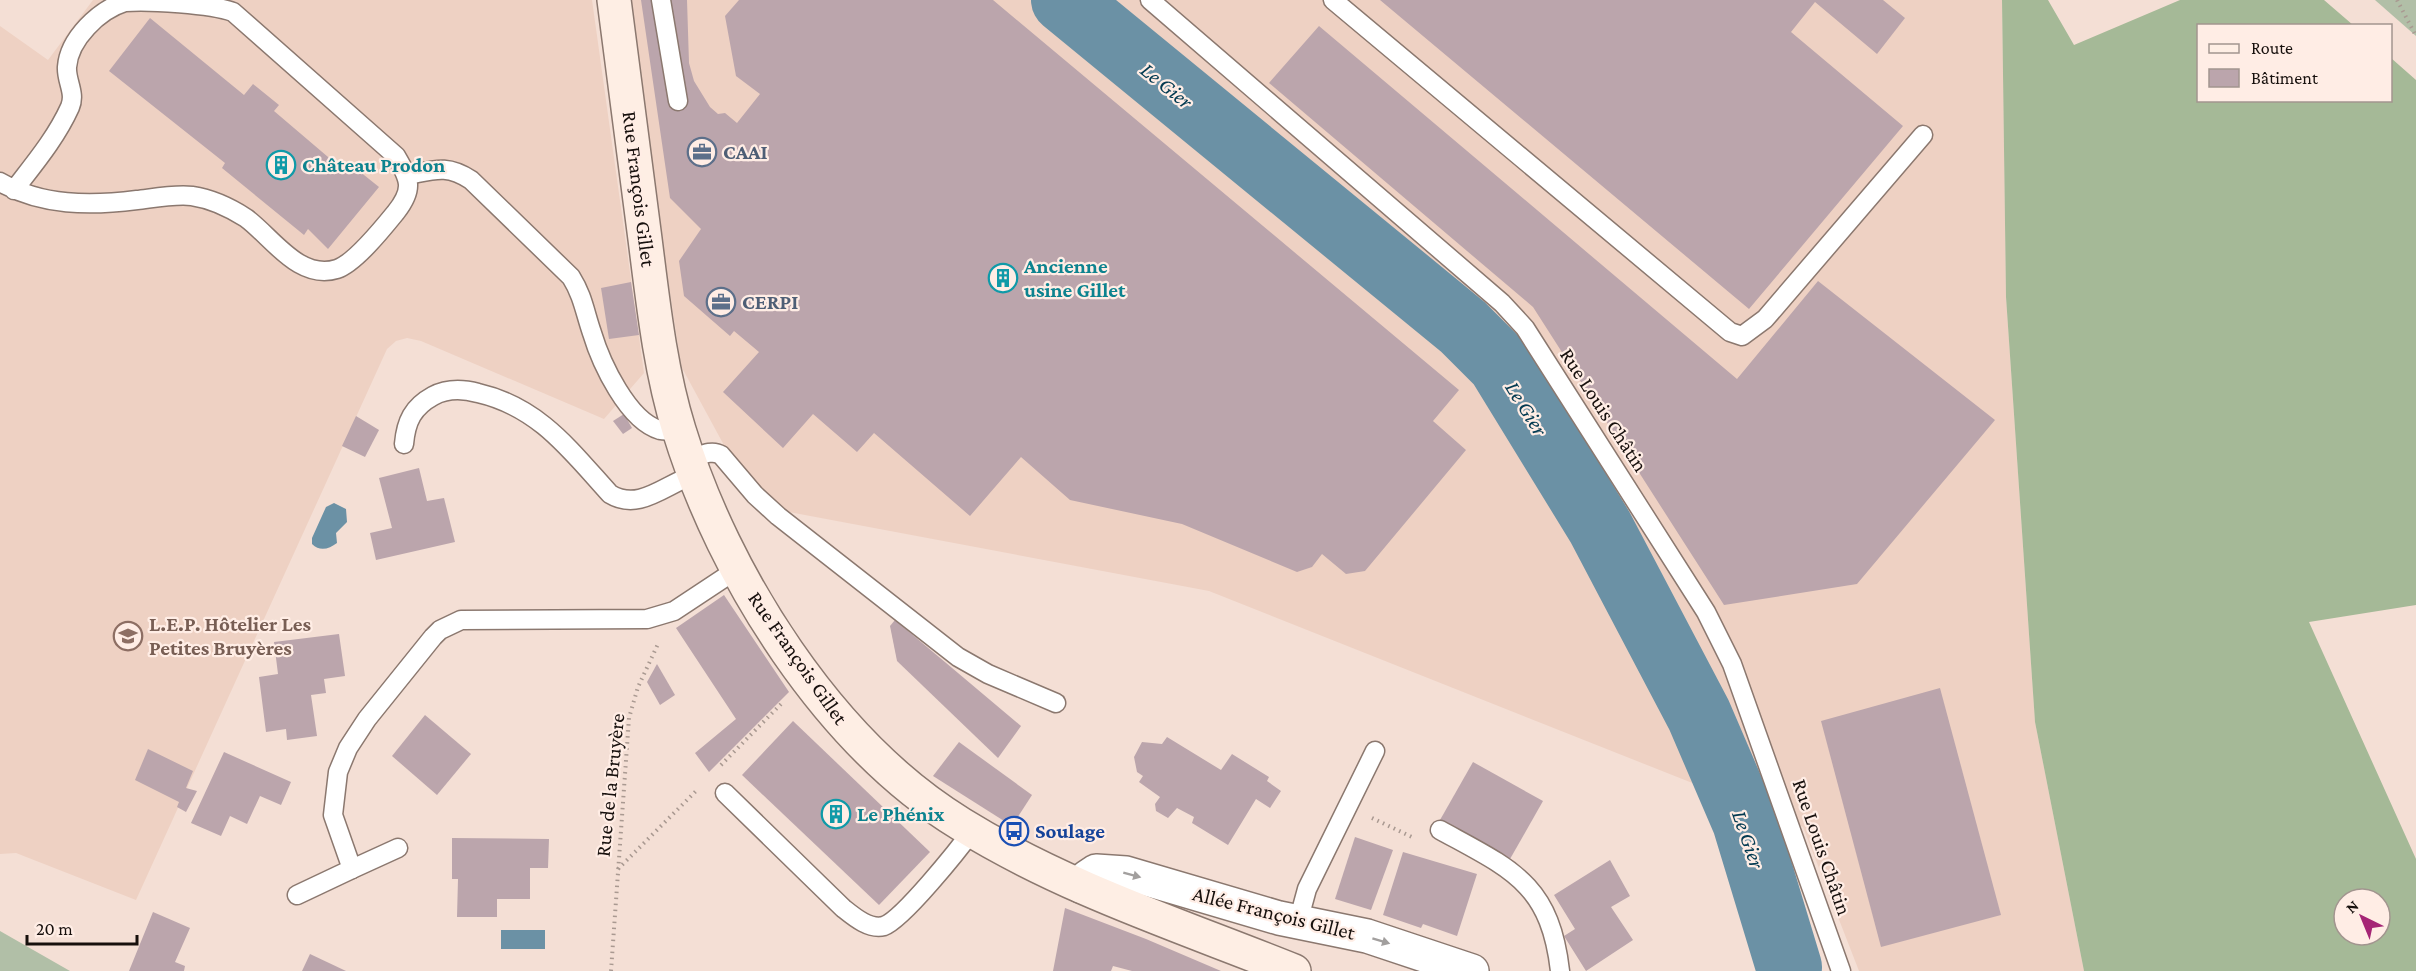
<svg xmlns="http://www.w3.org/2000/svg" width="2416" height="971" viewBox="0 0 2416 971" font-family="'Crimson Pro',serif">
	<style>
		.built { fill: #eed1c3 }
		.green { fill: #b1bfa7 }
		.forest { fill: #a5b997; fill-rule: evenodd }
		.water { fill: #6b91a5 }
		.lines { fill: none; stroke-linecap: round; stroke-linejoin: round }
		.river { stroke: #6b91a5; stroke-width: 66 }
		.building { fill: #bba5ac }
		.service-casing { stroke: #8b786f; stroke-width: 21 }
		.minor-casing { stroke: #8b786f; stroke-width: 36 }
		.secondary-casing { stroke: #8b786f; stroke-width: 36 }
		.path { stroke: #a99991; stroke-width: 4; stroke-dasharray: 1.5 4.5; stroke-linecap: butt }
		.service { stroke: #fff; stroke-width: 18 }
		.minor { stroke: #fff; stroke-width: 33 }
		.secondary { stroke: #feeee4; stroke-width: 33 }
		.oneway { fill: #a29f9e }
		.labels { text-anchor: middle; stroke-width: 4.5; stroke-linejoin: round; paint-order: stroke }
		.service-label { font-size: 21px; font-weight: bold; fill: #4e5e75; stroke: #ffede5; text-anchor: start }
		.culture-label { font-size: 21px; font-weight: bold; fill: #0d838f; stroke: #ffede5; text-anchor: start }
		.street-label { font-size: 21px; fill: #17100d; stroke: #ffede5 }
		.education-label { font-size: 21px; font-weight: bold; fill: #785e54; stroke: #ffede5; text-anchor: start }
		.transit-label { font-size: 21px; font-weight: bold; fill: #164399; stroke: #ffede5; text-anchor: start }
		.water-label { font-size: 22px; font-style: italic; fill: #033a51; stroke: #ffede5 }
	</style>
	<rect width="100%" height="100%" fill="#f4dfd5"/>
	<g class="built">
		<path d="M93,0H592L644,373L604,419L421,341L407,338L396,341L387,349L136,900L16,853L0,854V26L48,60Z"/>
		<path d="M626,0H2002L2006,297L2035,722L2084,971H1859L1803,827L1209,591L757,506L681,366Z"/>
	</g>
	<g class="green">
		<path d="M2376,0H2416V36L2375,0Z"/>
		<path d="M0,931L70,971H0Z"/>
	</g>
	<path class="forest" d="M2002,0H2048L2074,45L2180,0H2324L2353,25L2198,26V100H2390L2391,58L2416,80V605L2309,622L2416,859V971H2084L2035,722L2006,297ZM2344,899H2380V935H2344Z"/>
	<g class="water">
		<path d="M334,503L346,509L347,522L336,533L337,543C329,549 320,552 312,544V538L326,507Z"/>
		<rect x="501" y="930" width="44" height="19"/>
	</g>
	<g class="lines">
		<path class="river" d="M1064,0L1463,327L1500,364L1600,527L1699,715L1745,822L1789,967"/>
	</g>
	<g class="building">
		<path d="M641,0H687L689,63L694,81L710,107L718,114L725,113L737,123L760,94L736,76L725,16L739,0H993L1459,390L1433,421L1466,450L1365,571L1346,574L1322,554L1312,567L1297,572L1182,524L1070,500L1021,457L970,516L874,433L857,452L813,414L783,448L723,392L759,352L734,331L730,336L684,296L679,261L701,229L670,198Z"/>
		<path d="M1380,0H1883L1905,18L1877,54L1815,2L1791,32L1903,126L1749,309Z"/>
		<path d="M150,18L244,95L253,84L279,105L274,111L348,174L354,167L379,187L328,249L308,229L304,235L222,168L225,163L109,71Z"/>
		<path d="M1319,26L1737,379L1818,281L1995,420L1857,584L1724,605L1533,307L1269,83Z"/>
		<path d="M631,282L639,335L609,339L601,288Z"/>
		<path d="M624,414L632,428L623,434L613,421Z"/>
		<path d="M356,416L379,430L365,457L342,446Z"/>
		<path d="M419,468L427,501L444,498L455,542L376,560L370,533L392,528L379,478Z"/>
		<path d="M724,595L789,692L709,772L695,753L736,719L676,628Z"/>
		<path d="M895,620L1021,726L998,758L897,661L890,626Z"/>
		<path d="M339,634L345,676L324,679L326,693L311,695L317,736L287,740L286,729L266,732L259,677L278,674L274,642Z"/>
		<path d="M657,664L675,695L660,705L647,682Z"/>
		<path d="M1940,688L2001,915L1881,947L1821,721Z"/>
		<path d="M425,715L471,754L437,795L392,756Z"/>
		<path d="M793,721L930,852L879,905L742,775Z"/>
		<path d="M1167,737L1221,770L1232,754L1269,777L1267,781L1281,791L1270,808L1256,799L1228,845L1192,823L1194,817L1177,808L1168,818L1156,811L1155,804L1160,797L1139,782L1143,776L1137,772L1134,757L1142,742L1162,744Z"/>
		<path d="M959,742L1032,795L1012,826L933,776Z"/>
		<path d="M148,749L193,771L186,788L197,791L186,812L177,807L179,802L135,780Z"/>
		<path d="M224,752L291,782L281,805L260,796L247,824L230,816L221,836L191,823Z"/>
		<path d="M1473,762L1543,801L1510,859L1440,820Z"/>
		<path d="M1355,837L1393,850L1371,910L1335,899Z"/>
		<path d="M452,838L549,839L548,868H530V899H497V917H457L458,879H452Z"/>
		<path d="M1403,852L1477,874L1457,936L1423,924L1421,928L1383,915Z"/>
		<path d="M1610,860L1630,896L1611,907L1633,940L1586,971L1564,936L1575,929L1554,895Z"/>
		<path d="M1065,908L1146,939L1221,971H1132L1113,966L1111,971H1053Z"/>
		<path d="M153,912L190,928L175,962L185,966L184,971H129Z"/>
		<path d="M310,954L346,971H302Z"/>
	</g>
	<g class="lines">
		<g class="service-casing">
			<g id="service">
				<path d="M661,0L678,101"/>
				<path d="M1150,0L1502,303L1525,328L1706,612L1732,664L1841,971"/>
				<path d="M1333,0L1730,332L1742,336L1765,319L1923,135"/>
				<path d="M408,175C434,170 447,164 471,180L571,277C583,296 585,313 592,333C601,363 628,421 660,430C665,431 673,430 679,430"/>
				<path d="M0,182C42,206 90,206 137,200C154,198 175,194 192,196C212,199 229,207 246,218C272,237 299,281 337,269C355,263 383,228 396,212C414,189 410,180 396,156L233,12C212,4 147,0 125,2C99,10 69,39 67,67C66,81 76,93 70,107C56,138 34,164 14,190"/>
				<path d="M404,444C406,421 413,407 433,396C448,388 463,389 478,393C539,407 570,450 610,494C640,512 665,484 696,474"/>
				<path d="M690,459C700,456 711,449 721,455L755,495L778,516L958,657L988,674L1056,703"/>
				<path d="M725,793L843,908C853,916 869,930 884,926C903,919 959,849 972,831"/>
				<path d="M1440,830C1511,869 1550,883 1560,971"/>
				<path d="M352,869L398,848"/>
				<path d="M297,895L352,869L333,815L338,772L348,748L367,719L433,637L440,630L461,620L647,619L674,611L739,568"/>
				<path d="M1298,922L1307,889L1375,751"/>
			</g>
		</g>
		<g class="minor-casing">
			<path id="minor" d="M1081,886L1087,877L1096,871L1126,873L1279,918L1367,936L1472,971"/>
		</g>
		<g class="secondary-casing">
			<path id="secondary" d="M614,0C624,80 635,159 645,239C653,302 660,369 679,430C724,577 829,743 961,824C1064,888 1182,926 1294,971"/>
		</g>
		<g class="path">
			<path d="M2397,0L2416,36"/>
			<path d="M721,765L783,702"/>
			<path d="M1372,818L1414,838"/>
			<path d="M618,869L697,790"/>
			<path d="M611,971L629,718L638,687L658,644"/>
		</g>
		<use href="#service" class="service"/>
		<use href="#minor" class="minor"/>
		<use href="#secondary" class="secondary"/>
	</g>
	<defs><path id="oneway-solid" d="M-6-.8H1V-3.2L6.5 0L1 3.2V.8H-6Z" transform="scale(1.5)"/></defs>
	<g class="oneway">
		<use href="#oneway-solid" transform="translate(1132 875) rotate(15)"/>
		<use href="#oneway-solid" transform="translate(1381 941) rotate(17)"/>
	</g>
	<defs>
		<g id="office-ring" transform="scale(1.5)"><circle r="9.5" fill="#ffede5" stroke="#5c6f8a" stroke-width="1.5"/><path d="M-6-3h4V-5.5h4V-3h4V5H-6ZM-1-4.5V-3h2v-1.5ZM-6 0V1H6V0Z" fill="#5c6f8a"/></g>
		<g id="building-ring" transform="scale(1.5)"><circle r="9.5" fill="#ffede5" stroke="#0f9aa8" stroke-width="1.5"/><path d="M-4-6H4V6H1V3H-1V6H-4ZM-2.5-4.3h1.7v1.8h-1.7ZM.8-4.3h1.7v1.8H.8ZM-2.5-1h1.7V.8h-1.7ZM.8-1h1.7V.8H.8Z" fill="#0f9aa8"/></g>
		<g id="school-ring" transform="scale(1.5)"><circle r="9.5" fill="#ffede5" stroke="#8d6e63" stroke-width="1.5"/><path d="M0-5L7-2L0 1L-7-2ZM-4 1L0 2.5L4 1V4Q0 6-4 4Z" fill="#8d6e63"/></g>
		<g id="bus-ring" transform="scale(1.5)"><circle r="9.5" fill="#ffede5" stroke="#1a4fb4" stroke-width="1.5"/><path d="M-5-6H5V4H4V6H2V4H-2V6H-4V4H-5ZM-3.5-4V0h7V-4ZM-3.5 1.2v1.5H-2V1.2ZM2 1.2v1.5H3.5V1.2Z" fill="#1a4fb4"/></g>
	</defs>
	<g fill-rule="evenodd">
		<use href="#office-ring" x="702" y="152"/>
		<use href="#building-ring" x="281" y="165"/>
		<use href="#building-ring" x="1003" y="278"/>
		<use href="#office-ring" x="721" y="302"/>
		<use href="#school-ring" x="128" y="636"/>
		<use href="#building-ring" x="836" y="814"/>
		<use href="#bus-ring" x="1014" y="831"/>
	</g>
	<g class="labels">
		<g class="service-label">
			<text x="723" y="159">CAAI</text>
			<text x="742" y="309">CERPI</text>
		</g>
		<g class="culture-label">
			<text x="302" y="172">Château Prodon</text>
			<text x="1024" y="273">Ancienne<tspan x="1024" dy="24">usine Gillet</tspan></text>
			<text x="857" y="821">Le Phénix</text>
		</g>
		<g class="street-label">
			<text transform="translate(639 189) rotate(83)" y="7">Rue François Gillet</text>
			<text transform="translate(1604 410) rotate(57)" y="7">Rue Louis Châtin</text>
			<text transform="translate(798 658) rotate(55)" y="7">Rue François Gillet</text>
			<text transform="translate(610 785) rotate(-84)" y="7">Rue de la Bruyère</text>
			<text transform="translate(1822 847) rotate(71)" y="7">Rue Louis Châtin</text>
			<text transform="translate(1274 913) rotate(14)" y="7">Allée François Gillet</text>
		</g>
		<g class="education-label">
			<text x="149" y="631">L.E.P. Hôtelier Les<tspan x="149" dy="24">Petites Bruyères</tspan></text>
		</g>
		<g class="transit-label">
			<text x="1035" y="838">Soulage</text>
		</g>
		<g class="water-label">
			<text transform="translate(1167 85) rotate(39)" y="8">Le Gier</text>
			<text transform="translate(1527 408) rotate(58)" y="8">Le Gier</text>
			<text transform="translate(1749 839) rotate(71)" y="8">Le Gier</text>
		</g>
	</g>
	<rect x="2197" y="24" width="195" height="78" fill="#ffede5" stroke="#a2958f" stroke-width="1.5"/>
	<rect x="2209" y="44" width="30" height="9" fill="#feeee4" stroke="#a2958f" stroke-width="1.5"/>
	<text x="2251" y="54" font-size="18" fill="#17100d">Route</text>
	<rect x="2209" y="69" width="30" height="18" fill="#bba5ac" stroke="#a2958f" stroke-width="1.5"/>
	<text x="2251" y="84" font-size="18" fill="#17100d">Bâtiment</text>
	<g transform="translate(2362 917) rotate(317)"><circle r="28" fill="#ffede5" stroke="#a2958f" stroke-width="1.5"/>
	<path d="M0-4.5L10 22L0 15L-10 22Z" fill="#a52575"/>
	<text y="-9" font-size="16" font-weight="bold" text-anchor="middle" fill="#17100d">N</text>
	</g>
	<path d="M27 935v9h110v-9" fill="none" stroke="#17100d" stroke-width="3"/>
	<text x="36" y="935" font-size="18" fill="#17100d" stroke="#ffede5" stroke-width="4.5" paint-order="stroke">20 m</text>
</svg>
